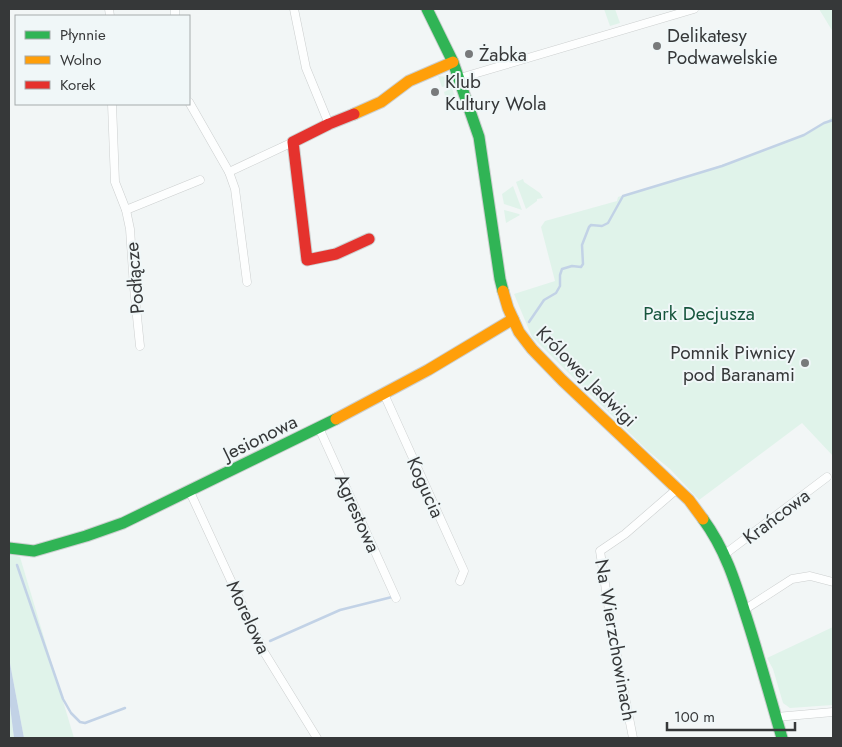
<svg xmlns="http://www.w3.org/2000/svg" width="842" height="747" viewBox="0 0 842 747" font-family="Jost,sans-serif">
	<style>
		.green { fill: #e0f3ea }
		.water { fill: #c2d2e6 }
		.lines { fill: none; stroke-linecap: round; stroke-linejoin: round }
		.stream { stroke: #c2d2e6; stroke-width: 2.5 }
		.street-casing { stroke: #cccfcf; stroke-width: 9 }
		.fast-casing { stroke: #cccfcf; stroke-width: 13 }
		.slow-casing { stroke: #cccfcf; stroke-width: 13 }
		.jam-casing { stroke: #cccfcf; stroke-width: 13 }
		.street { stroke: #fdfefe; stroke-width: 8 }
		.fast { stroke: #30b455; stroke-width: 11 }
		.slow { stroke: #ff9f0a; stroke-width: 11 }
		.jam { stroke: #e5322d; stroke-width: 11 }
		.poi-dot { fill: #787a7b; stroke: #f0f7f8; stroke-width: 2 }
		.labels { text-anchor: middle; stroke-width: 4; stroke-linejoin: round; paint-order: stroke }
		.poi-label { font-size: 19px; fill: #363839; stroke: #f0f7f8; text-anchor: start }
		.street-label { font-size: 19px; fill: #363839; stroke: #f0f7f8 }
		.park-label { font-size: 19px; fill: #17553d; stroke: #f0f7f8 }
	</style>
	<rect width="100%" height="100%" fill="#f2f6f6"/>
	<g class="green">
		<path d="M604,9H615L620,23L610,26Z"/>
		<path d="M819,9H833V32Z"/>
		<path d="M438,76L448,77L451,85L442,87Z"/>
		<path d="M452,88L456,100L447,103L444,92Z"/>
		<path d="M833,116V456L802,423L699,500L670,469L648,451L532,337L514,294L555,281L541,227L545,221L617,201L618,197C668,182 716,168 765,150C788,141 815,134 833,116Z"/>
		<path d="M523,179L524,182L540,193L543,198L537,199V201L526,209L516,182Z"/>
		<path d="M513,186L522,210L504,204L502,194Z"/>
		<path d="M504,210L519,214L520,215L506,223Z"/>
		<path d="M9,554L20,557L74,738H24L9,658Z"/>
		<path d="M833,627V705L790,708L783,703L773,669L767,658Z"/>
		<path d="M9,698L14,738H9Z"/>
	</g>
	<path class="water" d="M9,658L24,738H14L9,698Z"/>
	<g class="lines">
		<g class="stream">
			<path d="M529,322L544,300L556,293L560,286V275L562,269L572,266L581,267L583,264L582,245L589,227L591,225L602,226L608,223L623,196L722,166L804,135L824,123L833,120"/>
			<path d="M17,565L63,699L71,713L80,722L85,723L125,708"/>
			<path d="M270,641L340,610L392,597"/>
		</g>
		<g class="street-casing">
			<g id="street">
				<path d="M109,9L110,16"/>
				<path d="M175,9V16"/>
				<path d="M294,9L306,68L329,124"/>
				<path d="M460,78L694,9"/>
				<path d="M189,102L229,172L235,189L247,282"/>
				<path d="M112,104L115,182L126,210L130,229L134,287L140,346"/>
				<path d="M229,172L293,142"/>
				<path d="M126,210L200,180"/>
				<path d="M384,394L464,571L460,581"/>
				<path d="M319,428L396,598"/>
				<path d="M190,492L264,652L317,738"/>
				<path d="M725,554L827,477"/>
				<path d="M744,610L792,579L810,576L833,582"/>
				<path d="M776,717L833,712"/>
				<path d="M633,738L613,636L600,551L625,534L677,489"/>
			</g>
		</g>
		<g class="fast-casing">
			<g id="fast">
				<path d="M427,9L453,62L479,137L500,279L503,291"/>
				<path d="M703,519C725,549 735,581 746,616C759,656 770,697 782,738"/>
				<path d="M9,548L34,551L86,536L123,523L336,419"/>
			</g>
		</g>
		<g class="slow-casing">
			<g id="slow">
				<path d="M354,114L381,102L409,81L453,62"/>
				<path d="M503,291L508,308L519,332L532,349L562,380L689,500L703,519"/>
				<path d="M336,419L428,370L513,319"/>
			</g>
		</g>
		<g class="jam-casing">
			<path id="jam" d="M354,114L329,124L293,142L307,260L336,254L369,239"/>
		</g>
		<use href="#street" class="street"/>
		<use href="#fast" class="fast"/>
		<use href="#slow" class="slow"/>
		<use href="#jam" class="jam"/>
	</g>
	<g class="poi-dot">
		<circle cx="657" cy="46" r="5"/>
		<circle cx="469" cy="54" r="5"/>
		<circle cx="435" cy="92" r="5"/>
		<circle cx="805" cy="363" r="5"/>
	</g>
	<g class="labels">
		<g class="poi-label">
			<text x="667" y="42">Delikatesy<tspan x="667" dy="22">Podwawelskie</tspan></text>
			<text x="479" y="61">Żabka</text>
			<text x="445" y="88">Klub<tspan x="445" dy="22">Kultury Wola</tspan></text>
			<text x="795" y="359" text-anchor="end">Pomnik Piwnicy<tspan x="795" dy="22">pod Baranami</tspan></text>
		</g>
		<g class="street-label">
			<text transform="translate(134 278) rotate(-95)" y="7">Podłącze</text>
			<text transform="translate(587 376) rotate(45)" y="7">Królowej Jadwigi</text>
			<text transform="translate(260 437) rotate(-26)" y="7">Jesionowa</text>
			<text transform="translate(426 487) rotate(66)" y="7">Kogucia</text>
			<text transform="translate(358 513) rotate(66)" y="7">Agrestowa</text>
			<text transform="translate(776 516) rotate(-37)" y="7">Krańcowa</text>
			<text transform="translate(249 617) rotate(65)" y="7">Morelowa</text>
			<text transform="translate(616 640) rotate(80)" y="7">Na Wierzchowinach</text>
		</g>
		<g class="park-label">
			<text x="699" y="320">Park Decjusza</text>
		</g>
	</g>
	<rect width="842" height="747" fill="none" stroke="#363839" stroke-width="20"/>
	<rect x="15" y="15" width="175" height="90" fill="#f0f7f8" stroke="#a6abac"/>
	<rect x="25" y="31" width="25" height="8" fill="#30b455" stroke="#a6abac"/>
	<text x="60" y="40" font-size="15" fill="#363839">Płynnie</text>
	<rect x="25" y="56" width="25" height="8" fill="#ff9f0a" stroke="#a6abac"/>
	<text x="60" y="65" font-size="15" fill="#363839">Wolno</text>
	<rect x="25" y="81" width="25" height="8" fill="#e5322d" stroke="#a6abac"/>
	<text x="60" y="90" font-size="15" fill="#363839">Korek</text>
	<path d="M667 722v8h128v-8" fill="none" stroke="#363839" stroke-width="2.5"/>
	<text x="674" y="722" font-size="15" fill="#363839" stroke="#f0f7f8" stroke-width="4" paint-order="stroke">100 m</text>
</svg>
